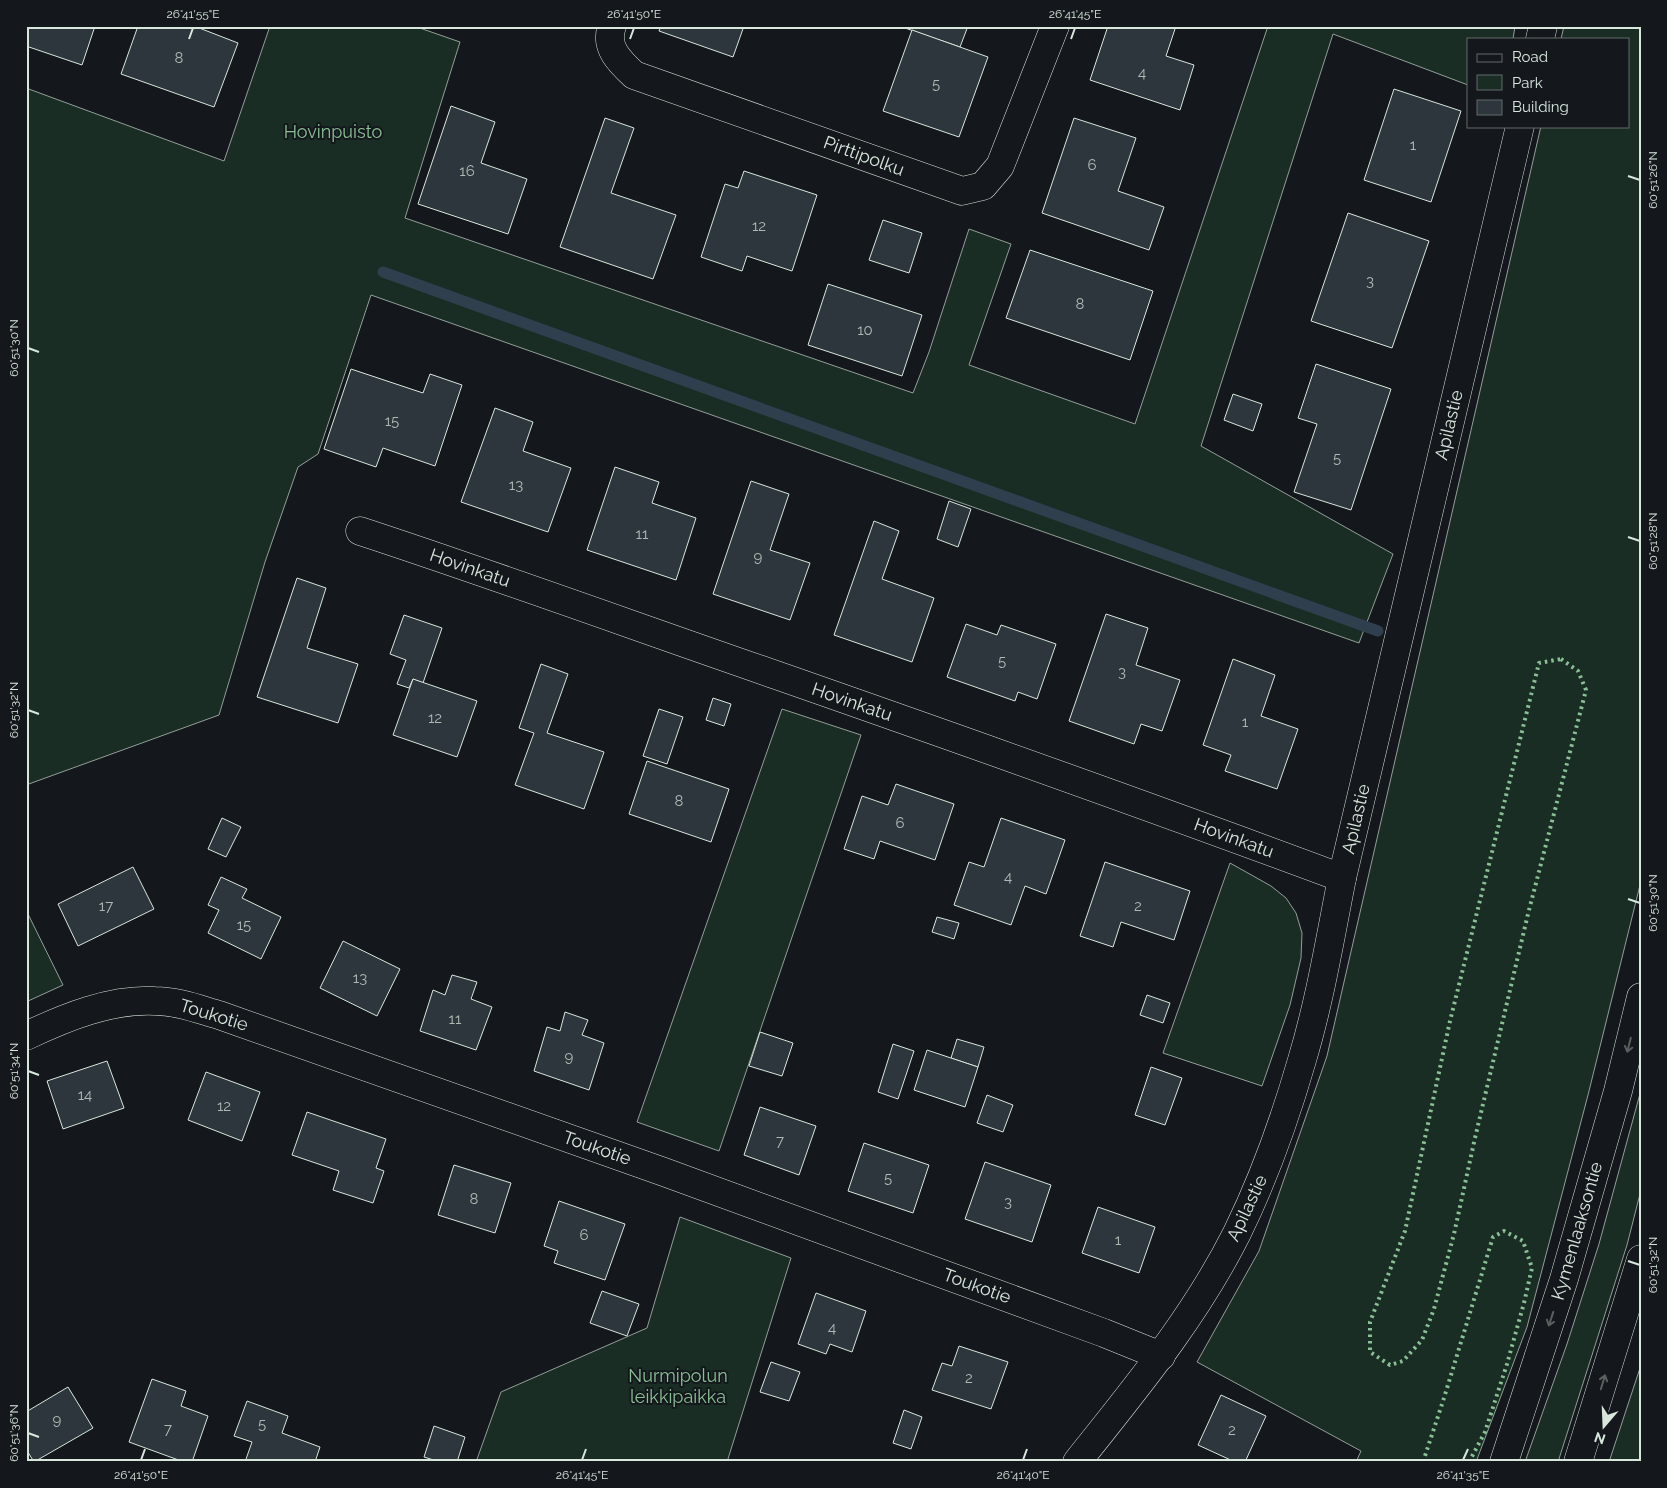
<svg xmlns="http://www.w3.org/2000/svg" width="1667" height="1488" viewBox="0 0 1667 1488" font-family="Raleway,sans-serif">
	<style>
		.green { fill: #1a2d24; stroke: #939e99 }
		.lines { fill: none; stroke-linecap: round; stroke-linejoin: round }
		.stream { stroke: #2f3f4d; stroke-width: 11 }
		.building { fill: #2c363c; stroke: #d8e6dc }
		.street-casing { stroke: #d8e6dc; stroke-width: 29 }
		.secondary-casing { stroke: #d8e6dc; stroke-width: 29 }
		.street { stroke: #14181c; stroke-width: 28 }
		.secondary { stroke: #14181c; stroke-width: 28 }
		.hedge { stroke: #8ac095; stroke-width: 4; stroke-dasharray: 2.5 4; stroke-linecap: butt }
		.oneway { stroke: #59605f }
		.ticks { fill: none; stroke: #d8e6dc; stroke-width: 2 }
		.labels { text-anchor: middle; stroke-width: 4; stroke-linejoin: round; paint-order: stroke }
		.number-label { font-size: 15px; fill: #adbab4 }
		.park-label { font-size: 18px; fill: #8ac095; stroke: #14181c }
		.street-label { font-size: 18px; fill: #d8e6dc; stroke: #14181c }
		.neatline { fill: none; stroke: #d8e6dc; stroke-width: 2 }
		.ticks-label { font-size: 12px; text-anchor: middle; fill: #d8e6dc }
	</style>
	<rect width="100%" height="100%" fill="#14181c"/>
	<g class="green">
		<path d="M270,26H414L460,42L405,218L913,393L929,352L969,229L1011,244L969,365L1135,424L1268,26H1515L1513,39H1468V85L1333,34L1201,446L1393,554L1359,643L371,295L318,454L298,467L265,562L219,715L26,785V88L224,161Z"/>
		<path d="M1564,26H1641V881L1588,1095L1527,1327L1476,1462H1356L1361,1451L1197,1362L1259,1251L1327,1056L1541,126H1628V39H1561Z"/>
		<path d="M782,709L861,735L719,1151L637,1122Z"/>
		<path d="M1230,863L1271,886L1286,898L1296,913L1302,933L1301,958L1290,1005L1262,1086L1163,1053Z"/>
		<path d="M26,910L63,985L26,1002Z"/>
		<path d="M1641,1090V1190L1627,1245L1558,1462H1525L1567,1344L1599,1244Z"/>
		<path d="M680,1217L791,1258L727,1462H476L501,1392L647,1328Z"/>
		<path d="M1641,1365V1462H1609Z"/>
	</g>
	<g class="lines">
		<path class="stream" d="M383,272L1378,631"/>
	</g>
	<g class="building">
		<path d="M26,26H95L82,65L26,46Z"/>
		<path d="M138,26H194L238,43L214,107L121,74Z"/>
		<path d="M661,26H744L733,57L659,31Z"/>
		<path d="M905,26H968L960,47L905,28Z"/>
		<path d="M1108,26H1176L1166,56L1194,65L1180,110L1090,80Z"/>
		<path d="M912,30L988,57L959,137L883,111Z"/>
		<path d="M1394,89L1461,111L1431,202L1364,180Z"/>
		<path d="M451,106L495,122L481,163L527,179L508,234L418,204Z"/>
		<path d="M605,118L634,128L611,193L676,215L653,279L560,247Z"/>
		<path d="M1074,118L1136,138L1118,191L1164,207L1149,250L1042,213Z"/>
		<path d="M744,171L817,195L792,271L747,256L742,271L701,257L725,184L738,188Z"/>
		<path d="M1348,213L1429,241L1392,348L1311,321Z"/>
		<path d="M883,220L922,233L909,273L869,260Z"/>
		<path d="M1030,250L1153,291L1130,360L1006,318Z"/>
		<path d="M828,284L922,315L902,376L808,345Z"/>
		<path d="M1316,364L1391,389L1351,510L1294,492L1317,424L1298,418Z"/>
		<path d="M351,369L423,393L430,374L462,385L435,466L383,448L376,467L324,449Z"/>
		<path d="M1233,394L1262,404L1253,431L1224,420Z"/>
		<path d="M495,408L533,422L523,451L571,468L548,532L461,502Z"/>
		<path d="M615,467L659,482L652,503L696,518L676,580L587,550Z"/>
		<path d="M751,481L789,494L770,550L810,563L790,620L713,594Z"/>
		<path d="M949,501L971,509L958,547L937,539Z"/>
		<path d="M874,521L899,531L882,579L934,598L912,662L834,635Z"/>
		<path d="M297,578L326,588L307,648L358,664L338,723L257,697Z"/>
		<path d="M1106,614L1148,628L1136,665L1180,680L1162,731L1141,724L1134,744L1069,721Z"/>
		<path d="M404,615L442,628L423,683L413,679L409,688L397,684L406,660L390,654Z"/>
		<path d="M966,624L997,635L1001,625L1056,644L1037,699L1018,692L1015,701L947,677Z"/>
		<path d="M1233,659L1275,675L1261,716L1298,729L1277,789L1225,771L1231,755L1203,745Z"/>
		<path d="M541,664L568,674L547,733L604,752L584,809L515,785L534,733L519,728Z"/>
		<path d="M413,679L477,701L457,757L393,735Z"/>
		<path d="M713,698L731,704L724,726L706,720Z"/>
		<path d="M659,709L683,717L667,764L643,756Z"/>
		<path d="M647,761L729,789L711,842L629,814Z"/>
		<path d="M896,784L954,804L935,860L880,841L874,859L844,849L862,796L888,805Z"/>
		<path d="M222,818L241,827L226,857L208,849Z"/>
		<path d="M1001,818L1065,840L1046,894L1025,886L1011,925L954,905L969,862L984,867Z"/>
		<path d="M1105,862L1190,891L1174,940L1121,922L1113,947L1080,936Z"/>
		<path d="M133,867L154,909L78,946L58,904Z"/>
		<path d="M221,877L247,889L242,898L281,917L261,959L208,933L219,910L208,905Z"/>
		<path d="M937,917L959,923L954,939L932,932Z"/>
		<path d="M343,941L400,969L377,1016L320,988Z"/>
		<path d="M452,975L477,982L471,999L492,1007L476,1050L420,1031L433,990L445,995Z"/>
		<path d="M1147,995L1170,1003L1163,1023L1140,1015Z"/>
		<path d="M565,1012L588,1020L582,1035L604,1043L589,1090L534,1071L547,1027L560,1031Z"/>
		<path d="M760,1032L793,1043L782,1076L749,1066Z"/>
		<path d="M957,1039L984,1047L978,1067L951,1058Z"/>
		<path d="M893,1044L914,1051L898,1099L878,1092Z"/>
		<path d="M927,1050L978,1067L965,1107L914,1090Z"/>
		<path d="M107,1061L124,1108L63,1129L47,1081Z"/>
		<path d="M1151,1067L1182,1078L1165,1125L1135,1115Z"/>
		<path d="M206,1072L260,1092L242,1141L188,1120Z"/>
		<path d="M987,1095L1013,1105L1003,1132L977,1123Z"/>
		<path d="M760,1107L816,1126L799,1175L744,1155Z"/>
		<path d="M307,1112L386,1139L376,1168L384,1171L373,1203L333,1190L339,1171L292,1155Z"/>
		<path d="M864,1143L929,1165L913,1213L848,1191Z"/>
		<path d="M985,1162L1051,1185L1032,1242L965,1219Z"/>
		<path d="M454,1165L511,1183L495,1233L438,1215Z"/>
		<path d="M559,1201L625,1224L605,1280L554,1263L558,1251L544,1246Z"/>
		<path d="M1098,1207L1155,1227L1139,1273L1082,1253Z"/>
		<path d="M602,1291L639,1304L627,1336L590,1323Z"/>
		<path d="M816,1293L866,1311L852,1352L830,1344L826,1354L798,1344Z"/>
		<path d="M959,1346L1008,1362L991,1409L932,1390L942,1363L952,1366Z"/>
		<path d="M771,1362L800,1372L789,1401L760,1392Z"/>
		<path d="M152,1379L186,1391L181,1406L208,1416L192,1462H184L129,1442Z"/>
		<path d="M68,1387L93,1428L34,1462L26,1449V1412Z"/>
		<path d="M1221,1395L1266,1416L1245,1462H1235L1198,1445Z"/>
		<path d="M247,1401L288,1416L282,1433L320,1447L315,1462H245L252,1442L234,1436Z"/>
		<path d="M904,1410L922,1417L911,1449L893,1443Z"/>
		<path d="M434,1426L465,1437L457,1462H440L424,1457Z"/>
	</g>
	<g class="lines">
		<g class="street-casing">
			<g id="street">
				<path d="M612,26C604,47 620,62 634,75L962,191L983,186L1000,166L1055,26"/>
				<path d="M1540,39L1543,26"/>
				<path d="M360,531C500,577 637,627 776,675C965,741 1154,808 1342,878"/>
				<path d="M26,1036C66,1017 110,999 155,1001C177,1001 198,1009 219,1015L664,1172L1104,1333L1161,1356"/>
				<path d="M1077,1462C1135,1389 1195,1317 1237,1233C1264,1178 1285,1119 1302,1060C1320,1000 1330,939 1342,878L1520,126"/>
			</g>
		</g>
		<g class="secondary-casing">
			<g id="secondary">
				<path d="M1504,1462L1564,1279L1618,1091L1641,997"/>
				<path d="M1578,1462L1641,1259"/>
			</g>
		</g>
		<use href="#street" class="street"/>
		<use href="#secondary" class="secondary"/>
		<g class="hedge">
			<path d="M1561,659L1578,671L1586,690L1528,914L1475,1138L1454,1234L1434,1309L1422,1340L1403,1361L1390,1365L1370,1352V1322L1405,1231L1450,1021L1539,663Z"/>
			<path d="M1423,1462L1444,1398L1493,1237L1504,1231L1523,1241L1532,1268L1524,1303L1507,1364L1485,1432L1469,1462"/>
		</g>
	</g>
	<defs><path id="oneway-shaft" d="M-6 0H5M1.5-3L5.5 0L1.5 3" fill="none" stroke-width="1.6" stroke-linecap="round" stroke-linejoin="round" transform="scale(1.25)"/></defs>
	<g class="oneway">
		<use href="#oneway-shaft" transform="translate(1629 1045) rotate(104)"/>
		<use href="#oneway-shaft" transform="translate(1551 1319) rotate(108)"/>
		<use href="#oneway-shaft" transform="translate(1603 1382) rotate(-73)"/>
	</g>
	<path class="ticks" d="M189,39L193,28M630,39L634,28M1071,39L1075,28M1628,176L1640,180M28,348L39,352M1628,537L1640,541M28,710L39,714M1628,899L1640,903M28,1071L39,1075M1628,1261L1640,1265M28,1433L39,1437M141,1460L145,1449M582,1460L586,1449M1023,1460L1027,1449M1463,1460L1468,1449"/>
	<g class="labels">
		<g class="number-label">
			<text x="179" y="63">8</text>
			<text x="1142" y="78">4</text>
			<text x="936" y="89">5</text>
			<text x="1413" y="150">1</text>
			<text x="1092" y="170">6</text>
			<text x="467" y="176">16</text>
			<text x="759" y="231">12</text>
			<text x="1370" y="286">3</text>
			<text x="1080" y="309">8</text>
			<text x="865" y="335">10</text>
			<text x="392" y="426">15</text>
			<text x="1337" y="463">5</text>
			<text x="516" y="490">13</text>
			<text x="642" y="539">11</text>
			<text x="758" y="562">9</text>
			<text x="1002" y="666">5</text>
			<text x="1122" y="677">3</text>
			<text x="435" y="723">12</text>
			<text x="1245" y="727">1</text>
			<text x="679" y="806">8</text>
			<text x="900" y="828">6</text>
			<text x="1008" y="882">4</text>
			<text x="106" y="911">17</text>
			<text x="1138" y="911">2</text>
			<text x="244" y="930">15</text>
			<text x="360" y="983">13</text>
			<text x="455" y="1024">11</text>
			<text x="569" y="1062">9</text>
			<text x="85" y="1100">14</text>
			<text x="224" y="1111">12</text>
			<text x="780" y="1146">7</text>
			<text x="888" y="1183">5</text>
			<text x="474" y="1204">8</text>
			<text x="1008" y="1207">3</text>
			<text x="584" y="1240">6</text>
			<text x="1118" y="1245">1</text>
			<text x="832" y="1333">4</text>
			<text x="969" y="1383">2</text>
			<text x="57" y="1425">9</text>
			<text x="262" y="1429">5</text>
			<text x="168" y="1434">7</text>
			<text x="1232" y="1435">2</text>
		</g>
		<g class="park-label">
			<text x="333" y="138">Hovinpuisto</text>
			<text x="678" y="1382">Nurmipolun<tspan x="678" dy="21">leikkipaikka</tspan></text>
		</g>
		<g class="street-label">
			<text transform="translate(864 156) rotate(20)" y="6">Pirttipolku</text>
			<text transform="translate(1449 425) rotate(-77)" y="6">Apilastie</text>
			<text transform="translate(470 568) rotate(19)" y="6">Hovinkatu</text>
			<text transform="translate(852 702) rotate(19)" y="6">Hovinkatu</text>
			<text transform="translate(1356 819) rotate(-77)" y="6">Apilastie</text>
			<text transform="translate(1234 838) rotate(20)" y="6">Hovinkatu</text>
			<text transform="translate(214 1015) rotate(17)" y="6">Toukotie</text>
			<text transform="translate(597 1148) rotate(19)" y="6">Toukotie</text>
			<text transform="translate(1247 1208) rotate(-65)" y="6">Apilastie</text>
			<text transform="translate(1577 1231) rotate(-74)" y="6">Kymenlaaksontie</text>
			<text transform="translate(977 1286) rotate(20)" y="6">Toukotie</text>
		</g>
	</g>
	<rect width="1667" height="1488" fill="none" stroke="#14181c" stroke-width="55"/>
	<rect x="1467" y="38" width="162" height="90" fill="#14181c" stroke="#626a69"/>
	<rect x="1477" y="54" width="25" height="8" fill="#14181c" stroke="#626a69"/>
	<text x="1512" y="62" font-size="15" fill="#d8e6dc">Road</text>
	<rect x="1477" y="75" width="25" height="15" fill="#1a2d24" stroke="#626a69"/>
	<text x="1512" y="88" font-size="15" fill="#d8e6dc">Park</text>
	<rect x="1477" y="100" width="25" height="15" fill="#2c363c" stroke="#626a69"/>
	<text x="1512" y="112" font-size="15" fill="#d8e6dc">Building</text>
	<g transform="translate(1604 1426) rotate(199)" stroke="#14181c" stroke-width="4" paint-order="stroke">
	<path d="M0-4L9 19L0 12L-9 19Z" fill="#d8e6dc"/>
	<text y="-8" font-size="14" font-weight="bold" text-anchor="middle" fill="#d8e6dc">N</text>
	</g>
	<rect x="28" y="28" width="1612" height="1432" class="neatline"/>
	<g class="ticks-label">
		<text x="193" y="18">26°41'55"E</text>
		<text x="634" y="18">26°41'50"E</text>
		<text x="1075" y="18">26°41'45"E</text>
		<text transform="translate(1653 180) rotate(-90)" y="4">60°51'26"N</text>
		<text transform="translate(14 348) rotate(-90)" y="4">60°51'30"N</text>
		<text transform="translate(1653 541) rotate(-90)" y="4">60°51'28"N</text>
		<text transform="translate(14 710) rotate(-90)" y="4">60°51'32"N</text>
		<text transform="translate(1653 903) rotate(-90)" y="4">60°51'30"N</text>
		<text transform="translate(14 1071) rotate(-90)" y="4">60°51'34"N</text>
		<text transform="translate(1653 1265) rotate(-90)" y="4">60°51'32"N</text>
		<text transform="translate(14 1433) rotate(-90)" y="4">60°51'36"N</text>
		<text x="141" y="1479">26°41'50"E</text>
		<text x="582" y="1479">26°41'45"E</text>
		<text x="1023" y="1479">26°41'40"E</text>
		<text x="1463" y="1479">26°41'35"E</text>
	</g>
</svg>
